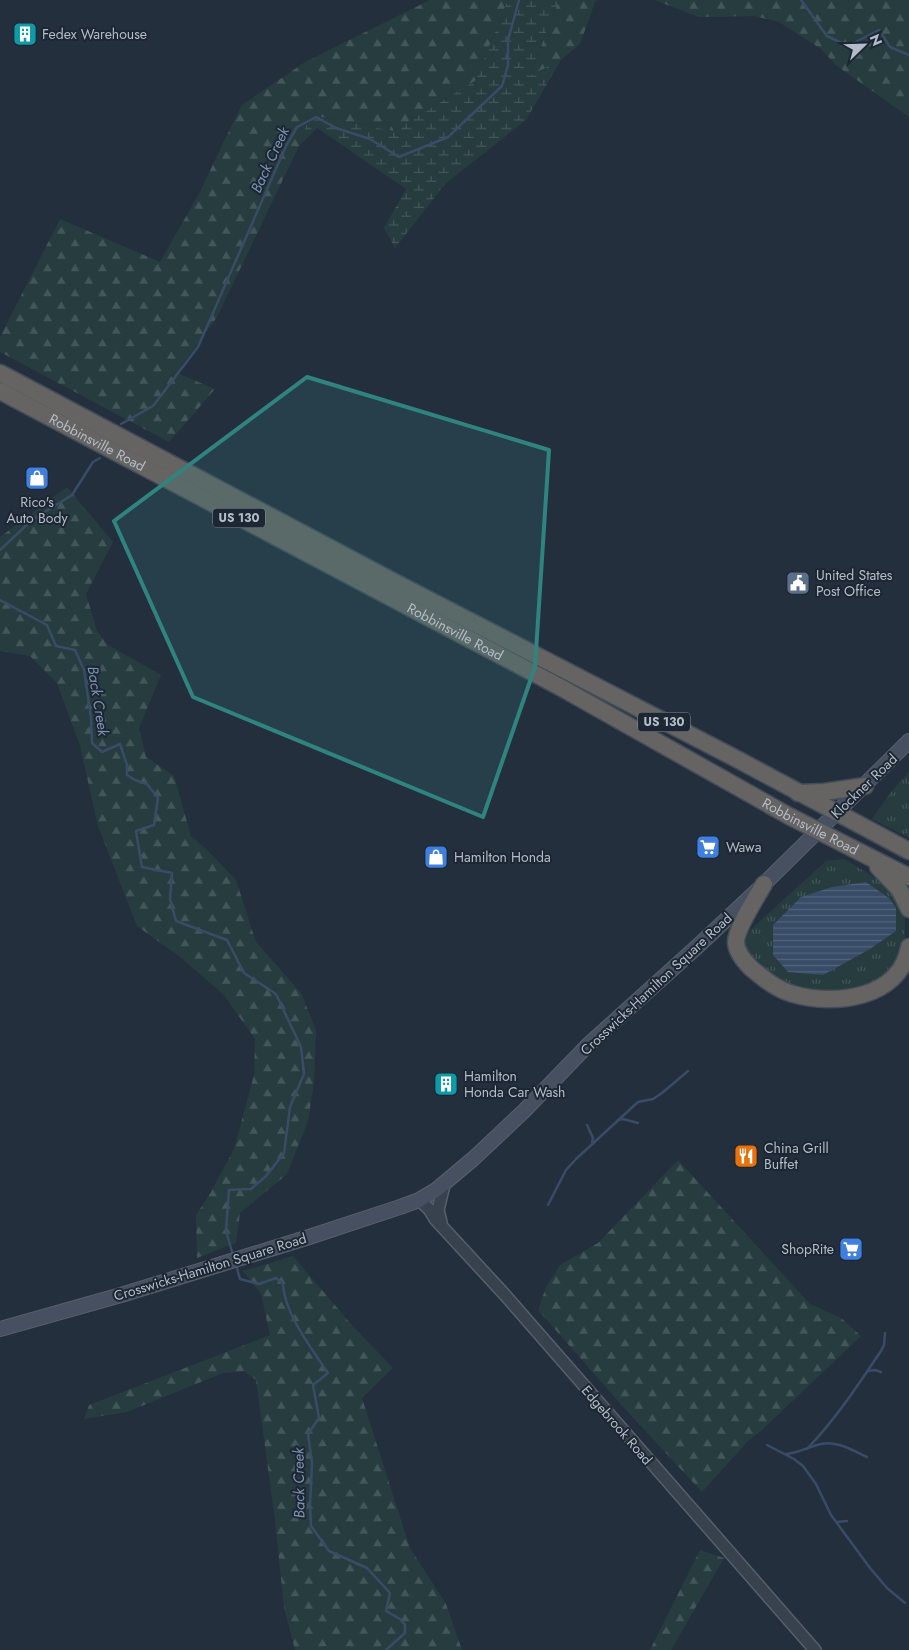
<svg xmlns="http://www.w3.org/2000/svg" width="909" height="1650" viewBox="0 0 909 1650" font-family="Jost,sans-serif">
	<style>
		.grass { fill: url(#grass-tufts) }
		.forest { fill: url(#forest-firs) }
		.wetland { fill: url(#wetland-marsh) }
		.water { fill: url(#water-rules) }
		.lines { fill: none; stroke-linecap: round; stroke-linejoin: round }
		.stream { stroke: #394c67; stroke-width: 2.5 }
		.tertiary-casing { stroke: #565f6c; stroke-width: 14 }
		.secondary-casing { stroke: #565f6c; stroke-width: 16 }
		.trunk-casing { stroke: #434c59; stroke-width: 19 }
		.tertiary { stroke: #38414e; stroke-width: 11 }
		.secondary { stroke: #465061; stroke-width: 14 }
		.trunk { stroke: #656462; stroke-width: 16 }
		.marked { fill: #308480; fill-opacity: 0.2; stroke: #308480; stroke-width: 4; stroke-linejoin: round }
		.labels { text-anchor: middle; stroke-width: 4; stroke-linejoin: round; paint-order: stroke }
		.shield { fill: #1d2633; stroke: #878f9c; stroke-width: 1 }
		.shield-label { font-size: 12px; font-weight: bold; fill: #b4bcc9 }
		.poi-label { font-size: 14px; fill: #b4bcc9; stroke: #1d2633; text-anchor: start }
		.street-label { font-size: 14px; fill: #b4bcc9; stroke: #1d2633 }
		.water-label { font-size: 15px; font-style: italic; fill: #7c92b1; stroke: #1d2633 }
	</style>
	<defs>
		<pattern id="grass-tufts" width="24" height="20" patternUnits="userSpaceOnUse" patternTransform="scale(1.25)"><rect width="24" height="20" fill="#263c3f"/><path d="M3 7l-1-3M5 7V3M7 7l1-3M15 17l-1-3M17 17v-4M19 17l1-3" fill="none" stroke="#435659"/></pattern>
		<pattern id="forest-firs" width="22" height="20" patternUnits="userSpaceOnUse" patternTransform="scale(1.25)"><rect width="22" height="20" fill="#263c3f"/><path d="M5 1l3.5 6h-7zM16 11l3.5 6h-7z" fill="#435659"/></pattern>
		<pattern id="wetland-marsh" width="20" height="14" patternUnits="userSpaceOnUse" patternTransform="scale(1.25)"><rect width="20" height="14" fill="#263c3f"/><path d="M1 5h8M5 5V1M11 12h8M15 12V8" fill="none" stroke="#435659"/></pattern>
		<pattern id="water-rules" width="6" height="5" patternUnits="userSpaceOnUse" patternTransform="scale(1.25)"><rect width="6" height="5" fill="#394c67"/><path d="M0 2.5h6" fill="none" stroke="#53647b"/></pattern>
	</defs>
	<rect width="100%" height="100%" fill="#242f3e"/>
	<g class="grass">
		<path d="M909,772V838L872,819L891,792Z"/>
		<path d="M844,859L894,889L905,912V943L896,965L878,984L849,994H814L776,982L751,961L744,946L747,933L826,861Z"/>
	</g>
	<g class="forest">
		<path d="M430,0H508L475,81L393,131L310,115L299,146L217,317L177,373L215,389L169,442L0,352V337L60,219L160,262L200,192L223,143L242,105L305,62Z"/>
		<path d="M559,0H598L595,2L580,44L561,60L529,77Z"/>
		<path d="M654,0H909V117L837,66L821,49L779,22L754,16L699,17Z"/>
		<path d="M67,487L113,542L86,594L97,631L108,645L161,675L139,728L146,757L174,776L191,836L208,851L236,880L256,942L301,993L316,1030L314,1082L308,1121L287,1174L240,1213L236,1243L197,1258L196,1215L211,1192L234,1149L254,1075L255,1039L223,994L180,957L137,926L98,826L80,746L57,683L30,656L0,651V537Z"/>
		<path d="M678,1160L810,1304L841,1318L861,1336L762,1430L747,1442L702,1492L626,1410L538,1310L546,1287L560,1265L598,1243Z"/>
		<path d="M293,1256L350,1323L393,1368L362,1398L410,1548L446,1604L462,1650H295L284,1607L275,1520L256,1380L244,1371L223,1373L127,1412L84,1419L89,1405L270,1335L261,1294L243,1271Z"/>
		<path d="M700,1550L724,1558L671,1650H650Z"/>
	</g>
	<path class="wetland" d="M508,0H559L529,76L561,60L526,120L445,184L395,248L384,228L406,189L317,128L299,146L310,115L393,131L475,81Z"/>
	<path class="water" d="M866,882L889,898L896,908V931L870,949L823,975L788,972L773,955V925L801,897L832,887Z"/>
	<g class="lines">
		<g class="stream">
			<path d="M801,0L827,36L848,46L879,30L890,47L909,55"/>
			<path d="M121,424L153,406L198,347L286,146L297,127L316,117L336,128L370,139L399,157L448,137L502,86L508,65V40L519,0"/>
			<path d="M0,550L32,520L72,495L93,462L100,458"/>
			<path d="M0,600L47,625L56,646L75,650L84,670L91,718L92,743L102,752L120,744L127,765V775L135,780L147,784L158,798L154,825L136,831L142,867L172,873L170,899L176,921L227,940L244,973L276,994L301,1047L304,1074L290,1107L284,1153L266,1176L251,1189L229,1190L226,1231L233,1255"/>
			<path d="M618,1120L623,1119L638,1123"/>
			<path d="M587,1125L593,1138L592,1142"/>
			<path d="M548,1205L566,1170L576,1159L638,1102L653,1099L662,1093L688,1071"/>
			<path d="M236,1265L240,1279L259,1284L276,1278L283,1284C284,1313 312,1349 328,1373L313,1385L319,1418L308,1434L312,1463L310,1506L311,1526L329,1551L367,1568L390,1593L386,1611L400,1619L405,1625V1633L386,1650"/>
			<path d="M868,1371L875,1370L881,1372"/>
			<path d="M767,1445L794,1459L803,1466L816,1484L831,1515L870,1568L887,1588L905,1603"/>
			<path d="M807,1449C836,1419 858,1385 881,1351L884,1345L885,1333"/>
			<path d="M786,1454C797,1453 806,1448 817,1445C834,1439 852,1450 867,1457"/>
			<path d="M837,1522L847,1521"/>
		</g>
		<g class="tertiary-casing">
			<g id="tertiary">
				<path d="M419,1200L429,1209L435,1219L505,1295L815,1650"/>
				<path d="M441,1222L438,1210L444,1185"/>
			</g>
		</g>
		<g class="secondary-casing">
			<path id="secondary" d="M0,1329L121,1295L306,1238L400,1207L419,1200L436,1190L473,1159L524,1111L588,1045L699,945L764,884L909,741"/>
		</g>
		<g class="trunk-casing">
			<g id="trunk">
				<path d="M0,373L400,585L733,757L909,851"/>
				<path id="s1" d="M0,391L560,687L789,816L909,877"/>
				<path d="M798,793L824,792L865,786"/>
				<path d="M878,867L899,889L909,909"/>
				<path d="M764,884C757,897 736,928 736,942C736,951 745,962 751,968C763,978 777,990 793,994C834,1006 900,999 909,947"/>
			</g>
		</g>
		<use href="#tertiary" class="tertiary"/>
		<use href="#secondary" class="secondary"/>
		<use href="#trunk" class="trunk"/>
	</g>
	<path class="marked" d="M307,377L549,450L535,667L483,817L193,697L114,521Z"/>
	<defs>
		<g id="building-square" transform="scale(1.25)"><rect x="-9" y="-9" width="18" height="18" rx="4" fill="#0f9aa8" stroke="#1d2633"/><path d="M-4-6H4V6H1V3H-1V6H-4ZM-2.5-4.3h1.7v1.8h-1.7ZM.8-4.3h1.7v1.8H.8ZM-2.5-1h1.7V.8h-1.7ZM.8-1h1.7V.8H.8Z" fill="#fff"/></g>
		<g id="shop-square" transform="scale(1.25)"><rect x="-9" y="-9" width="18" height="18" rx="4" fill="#3f7fe0" stroke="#1d2633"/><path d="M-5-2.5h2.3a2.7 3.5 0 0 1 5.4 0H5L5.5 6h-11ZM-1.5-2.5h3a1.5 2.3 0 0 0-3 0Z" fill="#fff"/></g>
		<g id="civic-square" transform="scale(1.25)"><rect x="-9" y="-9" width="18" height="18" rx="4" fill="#5c6f8a" stroke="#1d2633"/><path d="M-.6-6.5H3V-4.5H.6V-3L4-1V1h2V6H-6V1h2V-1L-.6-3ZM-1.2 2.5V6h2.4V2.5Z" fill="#fff"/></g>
		<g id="supermarket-square" transform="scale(1.25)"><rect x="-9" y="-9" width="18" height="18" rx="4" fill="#3f7fe0" stroke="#1d2633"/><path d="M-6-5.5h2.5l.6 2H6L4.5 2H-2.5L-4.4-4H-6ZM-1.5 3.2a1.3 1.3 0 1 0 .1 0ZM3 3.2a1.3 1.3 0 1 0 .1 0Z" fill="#fff"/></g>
		<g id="restaurant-square" transform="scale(1.25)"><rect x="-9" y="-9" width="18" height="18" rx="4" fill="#e8710a" stroke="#1d2633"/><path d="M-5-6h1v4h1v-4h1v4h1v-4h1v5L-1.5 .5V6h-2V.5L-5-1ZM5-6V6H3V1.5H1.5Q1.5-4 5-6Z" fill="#fff"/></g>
	</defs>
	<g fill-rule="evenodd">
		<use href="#building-square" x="25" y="34"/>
		<use href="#shop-square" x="37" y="478"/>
		<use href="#civic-square" x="798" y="583"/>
		<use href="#supermarket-square" x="708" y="847"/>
		<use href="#shop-square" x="436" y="857"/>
		<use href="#building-square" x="446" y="1084"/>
		<use href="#restaurant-square" x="746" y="1156"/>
		<use href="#supermarket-square" x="851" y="1249"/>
	</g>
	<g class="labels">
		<g class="shield">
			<rect x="213" y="508.5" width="52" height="19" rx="4"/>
			<rect x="638" y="712.5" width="52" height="19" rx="4"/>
		</g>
		<g class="shield-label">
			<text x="239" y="522">US 130</text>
			<text x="664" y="726">US 130</text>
		</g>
		<g class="poi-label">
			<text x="42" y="39">Fedex Warehouse</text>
			<text x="37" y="507" text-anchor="middle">Rico's<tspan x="37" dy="16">Auto Body</tspan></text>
			<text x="816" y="580">United States<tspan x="816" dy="16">Post Office</tspan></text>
			<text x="726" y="852">Wawa</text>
			<text x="454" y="862">Hamilton Honda</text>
			<text x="464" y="1081">Hamilton<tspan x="464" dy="16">Honda Car Wash</tspan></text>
			<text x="764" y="1153">China Grill<tspan x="764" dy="16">Buffet</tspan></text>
			<text x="834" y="1254" text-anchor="end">ShopRite</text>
		</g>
		<g class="street-label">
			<text dy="5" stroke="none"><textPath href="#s1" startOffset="110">Robbinsville Road</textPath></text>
			<text dy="5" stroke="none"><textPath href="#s1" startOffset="515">Robbinsville Road</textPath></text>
			<text transform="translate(864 786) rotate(-44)" y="5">Klockner Road</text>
			<text dy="5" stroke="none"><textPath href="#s1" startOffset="920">Robbinsville Road</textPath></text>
			<text transform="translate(656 984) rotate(-43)" y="5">Crosswicks-Hamilton Square Road</text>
			<text transform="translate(210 1267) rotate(-17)" y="5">Crosswicks-Hamilton Square Road</text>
			<text transform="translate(617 1425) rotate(49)" y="5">Edgebrook Road</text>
		</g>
		<g class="water-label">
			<text transform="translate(270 160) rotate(-65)" y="5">Back Creek</text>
			<text transform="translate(98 701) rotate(81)" y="5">Back Creek</text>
			<text transform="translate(299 1483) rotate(-91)" y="5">Back Creek</text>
		</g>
	</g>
	<g transform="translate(864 45) rotate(67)" stroke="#1d2633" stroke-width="4" paint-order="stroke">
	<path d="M0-4L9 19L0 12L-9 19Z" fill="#b4bcc9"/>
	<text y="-8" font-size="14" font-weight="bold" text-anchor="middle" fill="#b4bcc9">N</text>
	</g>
</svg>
